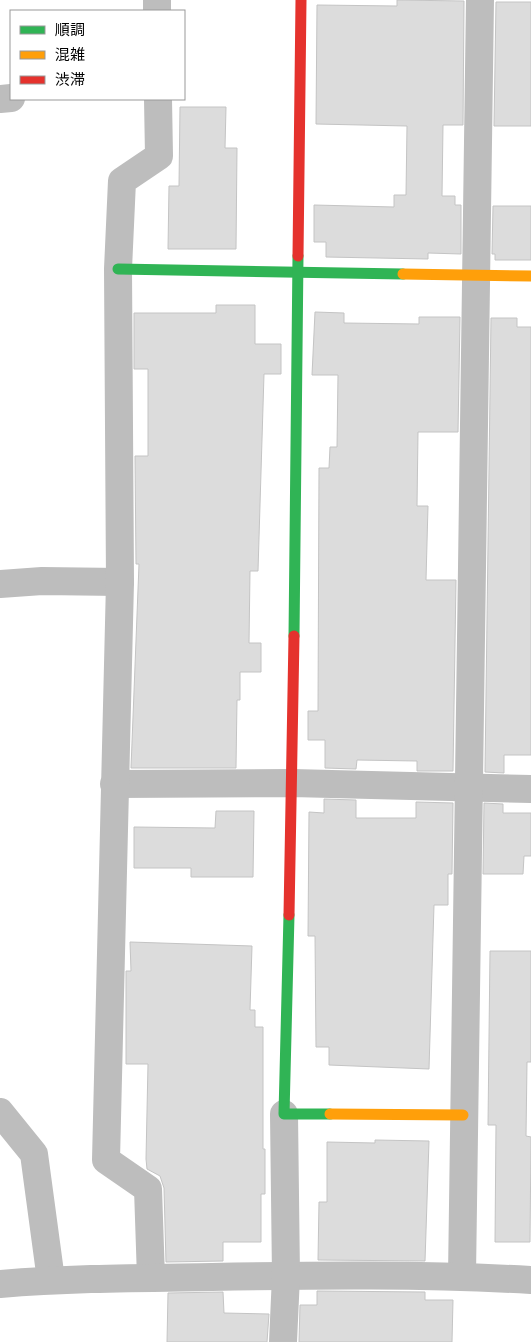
<svg xmlns="http://www.w3.org/2000/svg" width="531" height="1342" viewBox="0 0 531 1342" font-family="'Sofia Sans Condensed','Noto Sans JP',sans-serif">
	<style>
		.building { fill: #dcdcdc; stroke: #c4c4c4 }
		.lines { fill: none; stroke-linecap: round; stroke-linejoin: round }
		.street { stroke: #bdbdbd; stroke-width: 28 }
		.fast { stroke: #30b455; stroke-width: 11 }
		.slow { stroke: #ff9f0a; stroke-width: 11 }
		.jam { stroke: #e5322d; stroke-width: 11 }
	</style>
	<rect width="100%" height="100%" fill="#fff"/>
	<g class="building">
		<path d="M397,0L464,1L463,125H443L442,196H455V205H461V254L428,253V259L326,257V242H314V205L394,207V195H406L407,126L316,124L317,5L397,6Z"/>
		<path d="M496,2H531V126H494Z"/>
		<path d="M180,107H226L225,148H237L236,249H168L169,186H179Z"/>
		<path d="M493,206H531V260H495V254H492Z"/>
		<path d="M216,305H255V344H281V374H264L258,571H250L249,643H261V672H240V700H237L236,768H131L139,564H136L135,456H148V369H134V313H216Z"/>
		<path d="M315,312L344,313V323L419,324V317H460L458,432H418L417,506H428L426,580H456L453,771H417V761L357,760L356,769L325,768V740H308V711H318L319,468H329L330,447H337L338,375H312Z"/>
		<path d="M491,318H517V327H531V755H504V773L485,772Z"/>
		<path d="M324,799L356,800V818H416V802L453,803L452,874H448V905H434L429,1069L329,1065V1047H316L315,936H308L309,812L324,813Z"/>
		<path d="M484,803L503,804V813H531V856H524L523,874H483Z"/>
		<path d="M216,811H254L253,877H191V868H134V827L215,828Z"/>
		<path d="M130,942L252,946L250,1010H255V1027H263V1149H265V1194H261V1242H223V1261L166,1262L164,1188L160,1176L147,1169L146,1159L148,1064H126V971H131Z"/>
		<path d="M490,951H531V1062H527L526,1136L531,1137L530,1242H495L496,1125H488Z"/>
		<path d="M375,1140L429,1141L425,1261L318,1260L319,1202H327V1142L375,1143Z"/>
		<path d="M317,1291L425,1292V1300H453L452,1342H299L300,1305H317Z"/>
		<path d="M223,1292L224,1313L269,1314L267,1342H167L168,1293Z"/>
	</g>
	<g class="lines">
		<g class="street">
			<path d="M157,0V11"/>
			<path d="M0,99L11,98"/>
			<path d="M0,584L42,581L120,582"/>
			<path d="M114,784L292,783L531,789"/>
			<path d="M0,1112L34,1154L51,1280"/>
			<path d="M462,1276L480,0"/>
			<path d="M151,1278L148,1189L106,1160L120,582L118,269L122,181L159,156L158,99"/>
			<path d="M0,1284C71,1278 141,1278 212,1277C319,1275 425,1274 531,1280"/>
			<path d="M283,1342L286,1276L284,1114"/>
		</g>
		<g class="fast">
			<path d="M118,269L403,274"/>
			<path d="M294,636L298,256"/>
			<path d="M289,915L284,1114H330"/>
		</g>
		<g class="slow">
			<path d="M403,274L531,276"/>
			<path d="M330,1114L463,1115"/>
		</g>
		<g class="jam">
			<path d="M298,256L301,0"/>
			<path d="M289,915L294,636"/>
		</g>
	</g>
	<rect x="10" y="10" width="175" height="90" fill="#ffffff" stroke="#999999"/>
	<rect x="20" y="26" width="25" height="8" fill="#30b455" stroke="#999999"/>
	<text x="55" y="35" font-size="15" fill="#000000">順調</text>
	<rect x="20" y="51" width="25" height="8" fill="#ff9f0a" stroke="#999999"/>
	<text x="55" y="60" font-size="15" fill="#000000">混雑</text>
	<rect x="20" y="76" width="25" height="8" fill="#e5322d" stroke="#999999"/>
	<text x="55" y="85" font-size="15" fill="#000000">渋滞</text>
</svg>
